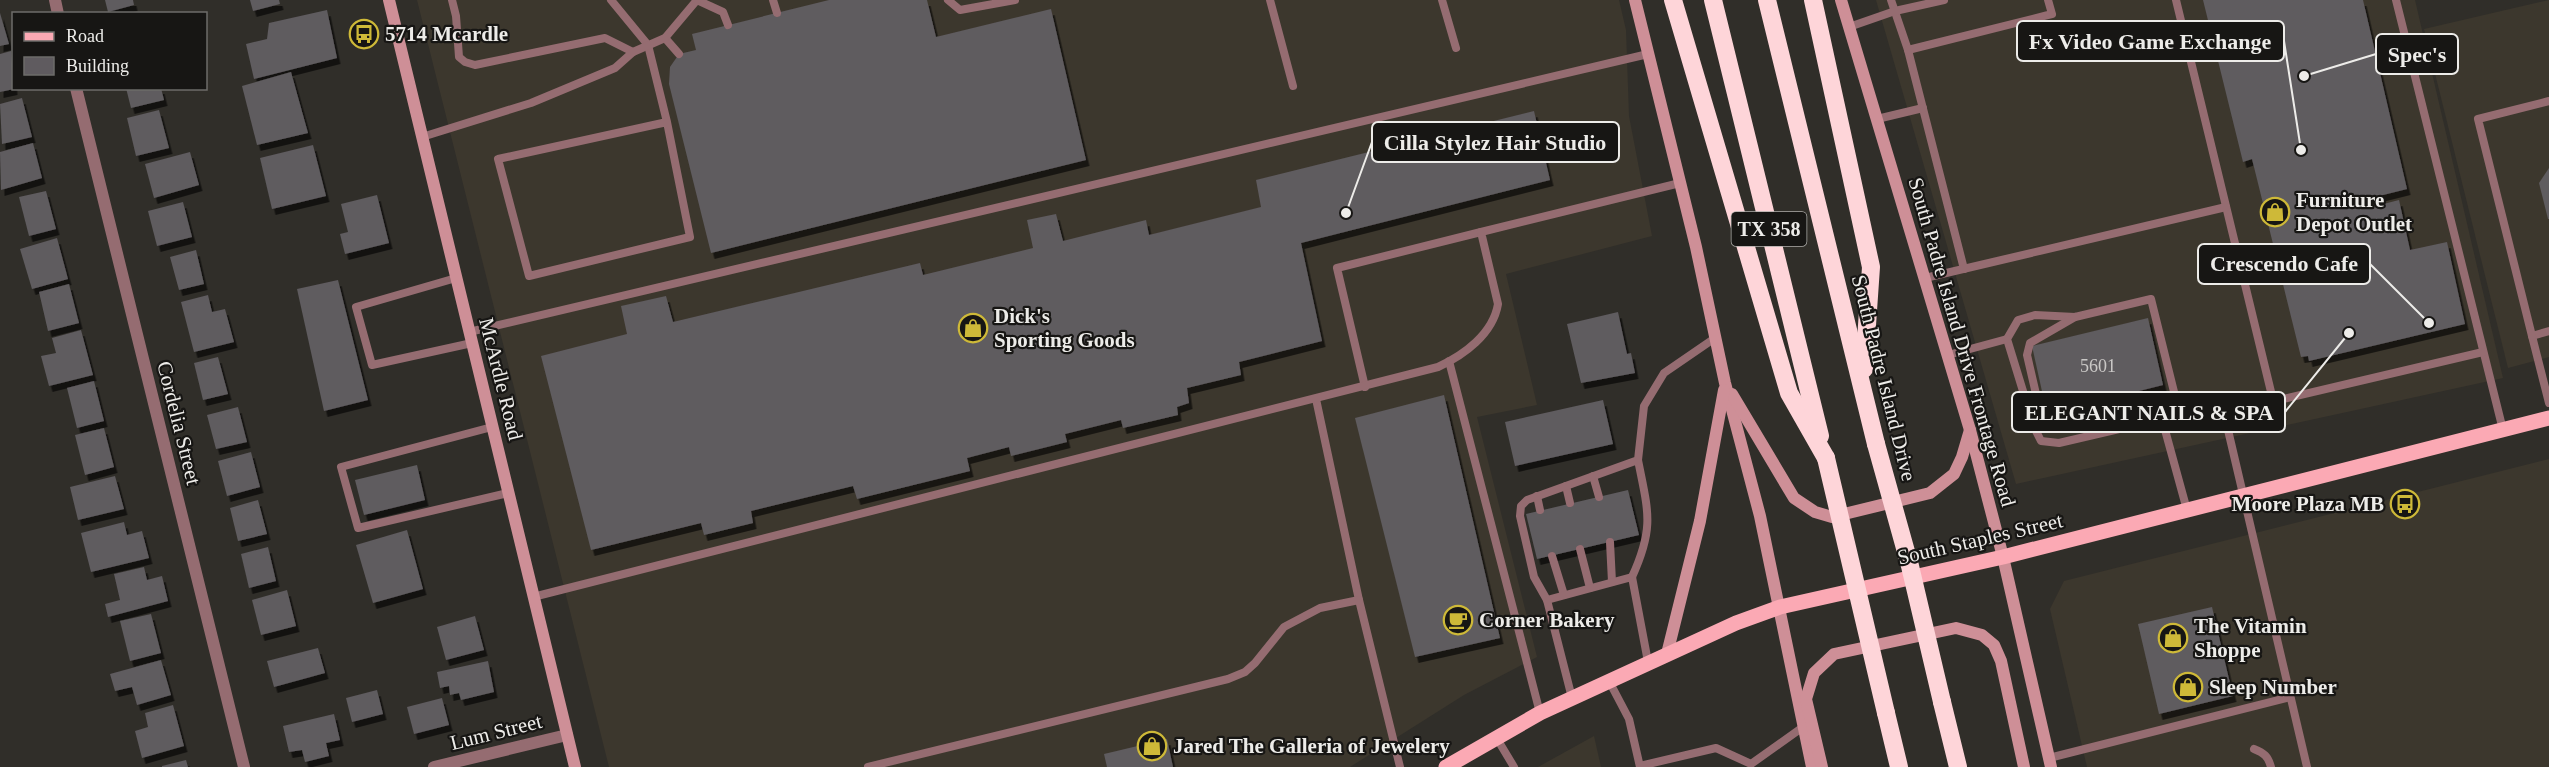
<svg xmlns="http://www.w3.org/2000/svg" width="2549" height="767" viewBox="0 0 2549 767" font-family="Georgia,serif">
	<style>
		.built { fill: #3c372d }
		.building { fill: #5f5b5f; filter: url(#shadow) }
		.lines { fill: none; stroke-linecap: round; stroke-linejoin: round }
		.service { stroke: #956c71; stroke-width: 8 }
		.minor { stroke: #956c71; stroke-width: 12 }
		.secondary { stroke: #ce8f97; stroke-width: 12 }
		.primary { stroke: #fba9b4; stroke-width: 15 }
		.motorway { stroke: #fed5d9; stroke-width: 18 }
		.motorway-bridge { stroke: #fed5d9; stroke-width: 18 }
		.labels { text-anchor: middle; stroke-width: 4.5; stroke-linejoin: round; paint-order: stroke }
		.number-label { font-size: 18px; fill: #cac8c6 }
		.shield { fill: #171614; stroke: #adaca9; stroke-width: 1.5 }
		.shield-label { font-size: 20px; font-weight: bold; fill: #edece9 }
		.poi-label { font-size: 21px; font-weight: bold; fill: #edece9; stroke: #171614; text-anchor: start }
		.street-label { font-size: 21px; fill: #edece9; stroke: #171614 }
		.leader { fill: none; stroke: #edece9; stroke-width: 2 }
		.callout-dot { fill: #edece9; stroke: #171614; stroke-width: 2 }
		.callout { fill: #171614; stroke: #edece9; stroke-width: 2 }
		.callout-label { font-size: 22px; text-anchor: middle; font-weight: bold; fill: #edece9 }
	</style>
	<defs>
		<filter id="shadow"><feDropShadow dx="3.5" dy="6" stdDeviation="0" flood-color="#0009"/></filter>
	</defs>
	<rect width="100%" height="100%" fill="#302e29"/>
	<g class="built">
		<path d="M417,0H1619L1626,30L1629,116L1652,236L1506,274L1537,405L1477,417L1537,657L1464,695L1350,767H609Z"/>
		<path d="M1876,0H2415L2503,378L2016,484Z"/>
		<path d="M2549,0V357L2508,368L2424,29Z"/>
		<path d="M2549,459V767H2087L2050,609L2064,581Z"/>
		<path d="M1594,736L1601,767H1538Z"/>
	</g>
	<g class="building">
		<path d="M105,0H133L134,5L108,12Z"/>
		<path d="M250,0H279L280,4L253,11Z"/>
		<path d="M829,0H927L936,37L1051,9L1086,160L711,253L669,84L670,67L679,54L696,50L692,34Z"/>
		<path d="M2203,0H2363L2407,189L2363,200L2364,209L2399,200L2410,250L2447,242L2465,324L2309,361L2308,356L2301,357L2252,159L2243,162Z"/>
		<path d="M327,10L337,58L254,79L246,44L267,39L269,23Z"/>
		<path d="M0,13L9,44L0,46Z"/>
		<path d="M11,51L14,89L0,92V54Z"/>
		<path d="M291,72L308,133L257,145L242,86Z"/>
		<path d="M126,88H161L164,100L131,108Z"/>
		<path d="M22,98L32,137L2,144L0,104Z"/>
		<path d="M159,110L169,148L136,156L127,118Z"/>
		<path d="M1534,111L1550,180L1301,243L1322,341L1239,362L1241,375L1187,388L1189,403L1177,407L1178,415L1123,428L1121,420L1065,434L1067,442L1011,456L1009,447L967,458L970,471L857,499L853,486L751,511L753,523L704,535L701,523L591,550L541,356L627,334L621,306L666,296L673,322L920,263L923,275L1033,248L1027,220L1056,214L1063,241L1146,220L1149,235L1261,207L1256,180Z"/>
		<path d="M33,143L42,178L1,190L0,152Z"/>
		<path d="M313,145L326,196L272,209L260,158Z"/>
		<path d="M190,152L199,185L154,198L145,164Z"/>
		<path d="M2549,168V219H2548L2539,183Z"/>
		<path d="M46,191L56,229L29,236L19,197Z"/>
		<path d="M377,195L389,243L345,254L340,234L348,232L341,204Z"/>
		<path d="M183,202L192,237L157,246L148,211Z"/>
		<path d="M57,238L68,279L32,289L20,249Z"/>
		<path d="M196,250L204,284L179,290L170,257Z"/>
		<path d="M338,280L368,400L324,411L297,289Z"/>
		<path d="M69,284L79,323L48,331L39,292Z"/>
		<path d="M208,295L212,312L225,309L234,342L194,352L181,302Z"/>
		<path d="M1618,312L1627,354L1631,353L1635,373L1581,383L1567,324Z"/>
		<path d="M2148,318L2163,385L2047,414L2032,346Z"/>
		<path d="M81,330L93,375L49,386L41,356L56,353L52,338Z"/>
		<path d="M218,357L228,394L203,400L194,363Z"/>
		<path d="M94,381L104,421L77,428L67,388Z"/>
		<path d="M1444,395L1500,638L1415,657L1355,418Z"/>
		<path d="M1603,400L1613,444L1515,466L1505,422Z"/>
		<path d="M238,407L247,442L216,449L207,415Z"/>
		<path d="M104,428L114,467L85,475L75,435Z"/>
		<path d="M251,452L260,487L227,496L218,461Z"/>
		<path d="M417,465L425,500L364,515L355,480Z"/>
		<path d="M115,476L124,509L78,520L70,487Z"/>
		<path d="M1628,490L1639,535L1537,559L1526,514Z"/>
		<path d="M258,500L267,534L238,541L230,508Z"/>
		<path d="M124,522L127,535L142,531L149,558L91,572L81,533Z"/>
		<path d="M407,530L423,589L373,603L356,545Z"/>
		<path d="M268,547L276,581L249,588L241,554Z"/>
		<path d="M144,567L147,580L162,576L168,601L108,617L105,604L120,600L114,574Z"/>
		<path d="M287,590L296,626L261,635L252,600Z"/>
		<path d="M2212,607L2233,696L2159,714L2138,624Z"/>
		<path d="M151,614L161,653L130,661L120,621Z"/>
		<path d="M475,616L484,650L446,660L437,627Z"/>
		<path d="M318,648L325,673L274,687L267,661Z"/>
		<path d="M161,660L171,695L137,705L132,687L115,691L110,674Z"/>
		<path d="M488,661L494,692L461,700L459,693L450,695L449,686L440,688L437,672Z"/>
		<path d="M377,690L383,714L352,722L346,698Z"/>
		<path d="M442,698L449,725L414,734L407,707Z"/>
		<path d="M173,705L184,746L142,758L135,731L148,727L145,713Z"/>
		<path d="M334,714L340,740L326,743L329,756L305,762L302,750L289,752L283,726Z"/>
		<path d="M1167,739L1173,767H1107L1104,754Z"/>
		<path d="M186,760L188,767H162V766Z"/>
	</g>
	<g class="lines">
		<g class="service">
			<path d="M452,0L456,16L459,57L465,62L475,65L605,38L633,52"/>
			<path d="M611,0L648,45L667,122L690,237L529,276L498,159L667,122"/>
			<path d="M697,0L723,12L728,25"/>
			<path d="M773,0L777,13"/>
			<path d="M948,0L960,10L1015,0"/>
			<path d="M1270,0L1293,86"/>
			<path d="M1442,0L1456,48"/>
			<path d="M1891,0L1908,50L1964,269"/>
			<path d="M2176,0L2273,400"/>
			<path d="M2396,0L2503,430"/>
			<path d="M1849,27L1895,11L1944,0"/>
			<path d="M665,38L679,54"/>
			<path d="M1908,50L2052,14L2048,0"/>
			<path d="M1877,119L1923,108"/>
			<path d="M422,137L531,103L615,68L633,52L665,38L697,0"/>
			<path d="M456,278L356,307L372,365L472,343"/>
			<path d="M1925,278L2226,207"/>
			<path d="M2151,299L2178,408L2162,419L2059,443L2041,441L2034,427L2007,339L2018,320L2035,315L2075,317Z"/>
			<path d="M2549,331L2532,336L2549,403"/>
			<path d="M469,332L1648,54"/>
			<path d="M2532,336L2478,119L2549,101"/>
			<path d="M1948,355L2007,339"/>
			<path d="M1449,361L1540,713"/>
			<path d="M1365,387L1337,268L1481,232"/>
			<path d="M1316,399L1359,600L1400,767"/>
			<path d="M2162,419L2187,510"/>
			<path d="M2034,426L2039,407L2027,355L2030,343L2075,317"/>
			<path d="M492,427L341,467L358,528L508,493"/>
			<path d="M1593,476L1599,497"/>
			<path d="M1566,486L1570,503"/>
			<path d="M1537,496L1540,510"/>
			<path d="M1610,542L1612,582"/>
			<path d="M1580,549L1590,588"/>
			<path d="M1552,556L1564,595"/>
			<path d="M1632,577C1655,527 1648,511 1638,460"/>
			<path d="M533,597L1438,367C1464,355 1493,334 1498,304L1481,232L1680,183"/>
			<path d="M1547,600L1632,577L1648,662"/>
			<path d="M1609,681L1629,719L1640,767"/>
			<path d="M1572,698L1547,600L1534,577L1520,516L1521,506L1527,500L1638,460L1644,406L1664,373L1715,338"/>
			<path d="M1496,737L1514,767"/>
			<path d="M2254,749C2264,753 2268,756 2271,767"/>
			<path d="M2049,758L2290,697"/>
			<path d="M1640,766L1716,748L1751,764L1803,727"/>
			<path d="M868,767L1228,679L1245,672L1255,663L1284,627L1320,608L1359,600"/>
			<path d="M2307,767L2224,413L2483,352"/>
		</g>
		<g class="minor">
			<path d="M55,0L58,14"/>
			<path d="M76,88L244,767"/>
			<path d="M434,767L567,735"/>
		</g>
		<g class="secondary">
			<path d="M389,0L575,767"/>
			<path d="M1635,0L1696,247L1725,383L1760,516L1812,767"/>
			<path d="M1841,0L1970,430L2003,557L2051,767"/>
			<path d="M1732,394L1794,498L1815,512L1832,517L1930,493L1954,474L1962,457L1970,430"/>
			<path d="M1667,654L1700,521L1724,390"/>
			<path d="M1822,767L1806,699L1814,673L1834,654L1956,628L1982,635L1994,645L2001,661L2024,767"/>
		</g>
		<path class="primary" d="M1446,767L1540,713L1736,623L1780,607L2003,557L2549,418"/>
		<g class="motorway">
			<path d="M1673,0L1789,393L1826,458"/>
			<path d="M1713,0L1820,436"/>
			<path d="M1767,0L1876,444"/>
			<path d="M1813,0L1871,267L1864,369"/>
			<path d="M1942,702L1958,767"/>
			<path d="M1886,713L1899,767"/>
		</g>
		<g class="motorway-bridge">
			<path d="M1876,444L1910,566L1942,702"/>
			<path d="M1826,458L1886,713"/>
		</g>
	</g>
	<defs>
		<g id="bus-ring" transform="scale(1.5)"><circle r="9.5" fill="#171614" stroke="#ceb938" stroke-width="1.5"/><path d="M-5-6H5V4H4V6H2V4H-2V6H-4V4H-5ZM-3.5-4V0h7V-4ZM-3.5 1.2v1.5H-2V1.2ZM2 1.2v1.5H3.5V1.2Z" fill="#ceb938"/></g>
		<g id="shop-ring" transform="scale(1.5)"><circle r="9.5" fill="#171614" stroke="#ceb938" stroke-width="1.5"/><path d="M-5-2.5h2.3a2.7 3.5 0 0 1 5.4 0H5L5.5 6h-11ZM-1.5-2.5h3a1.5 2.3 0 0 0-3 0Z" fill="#ceb938"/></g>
		<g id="cafe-ring" transform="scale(1.5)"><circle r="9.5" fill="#171614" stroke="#ceb938" stroke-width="1.5"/><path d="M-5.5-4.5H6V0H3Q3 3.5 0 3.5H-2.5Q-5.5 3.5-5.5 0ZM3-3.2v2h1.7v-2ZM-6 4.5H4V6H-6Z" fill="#ceb938"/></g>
	</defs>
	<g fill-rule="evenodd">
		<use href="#bus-ring" x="364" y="34"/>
		<use href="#shop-ring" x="2275" y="212"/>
		<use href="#shop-ring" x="973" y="328"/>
		<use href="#bus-ring" x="2405" y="504"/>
		<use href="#cafe-ring" x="1458" y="620"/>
		<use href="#shop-ring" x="2173" y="638"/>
		<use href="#shop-ring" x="2188" y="687"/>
		<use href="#shop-ring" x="1152" y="746"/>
	</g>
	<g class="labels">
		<g class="number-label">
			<text x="2098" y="372">5601</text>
		</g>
		<rect class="shield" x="1731.5" y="212" width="75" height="34" rx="4.5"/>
		<g class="shield-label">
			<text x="1769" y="236">TX 358</text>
		</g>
		<g class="poi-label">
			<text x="385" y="41">5714 Mcardle</text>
			<text x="2296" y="207">Furniture<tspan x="2296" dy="24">Depot Outlet</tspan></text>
			<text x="994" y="323">Dick's<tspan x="994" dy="24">Sporting Goods</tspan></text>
			<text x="2384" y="511" text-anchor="end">Moore Plaza MB</text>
			<text x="1479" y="627">Corner Bakery</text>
			<text x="2194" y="633">The Vitamin<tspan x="2194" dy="24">Shoppe</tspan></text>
			<text x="2209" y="694">Sleep Number</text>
			<text x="1173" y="753">Jared The Galleria of Jewelery</text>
		</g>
		<g class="street-label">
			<text transform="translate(1962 342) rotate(74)" y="7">South Padre Island Drive Frontage Road</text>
			<text transform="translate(1884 378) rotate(76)" y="7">South Padre Island Drive</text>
			<text transform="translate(501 379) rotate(76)" y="7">McArdle Road</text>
			<text transform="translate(179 423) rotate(76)" y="7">Cordelia Street</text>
			<text transform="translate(1980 539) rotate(-13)" y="7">South Staples Street</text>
			<text transform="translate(496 732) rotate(-14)" y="7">Lum Street</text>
		</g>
	</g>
	<path class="leader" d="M2301 150L2284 41M2304 76L2376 54M1346 213L1372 142M2429 323L2370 264M2349 333L2285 412"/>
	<g class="callout-dot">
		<circle cx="2301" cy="150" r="6"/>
		<circle cx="2304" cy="76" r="6"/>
		<circle cx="1346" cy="213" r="6"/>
		<circle cx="2429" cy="323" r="6"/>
		<circle cx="2349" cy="333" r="6"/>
	</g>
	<g class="callout">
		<rect x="2017" y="21" width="267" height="40" rx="6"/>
		<rect x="2376" y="34" width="82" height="40" rx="6"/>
		<rect x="1372" y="122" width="247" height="40" rx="6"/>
		<rect x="2198" y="244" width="172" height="40" rx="6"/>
		<rect x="2012" y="392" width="273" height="40" rx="6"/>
	</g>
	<g class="callout-label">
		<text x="2150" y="49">Fx Video Game Exchange</text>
		<text x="2417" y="62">Spec's</text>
		<text x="1495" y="150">Cilla Stylez Hair Studio</text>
		<text x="2284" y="271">Crescendo Cafe</text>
		<text x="2149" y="420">ELEGANT NAILS &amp; SPA</text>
	</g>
	<rect x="12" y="12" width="195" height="78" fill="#171614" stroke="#6d6c69" stroke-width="1.5"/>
	<rect x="24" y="32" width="30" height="9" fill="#fba9b4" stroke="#6d6c69" stroke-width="1.5"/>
	<text x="66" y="42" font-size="18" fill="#edece9">Road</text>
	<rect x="24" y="57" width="30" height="18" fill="#5f5b5f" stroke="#6d6c69" stroke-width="1.5"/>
	<text x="66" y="72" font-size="18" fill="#edece9">Building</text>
</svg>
